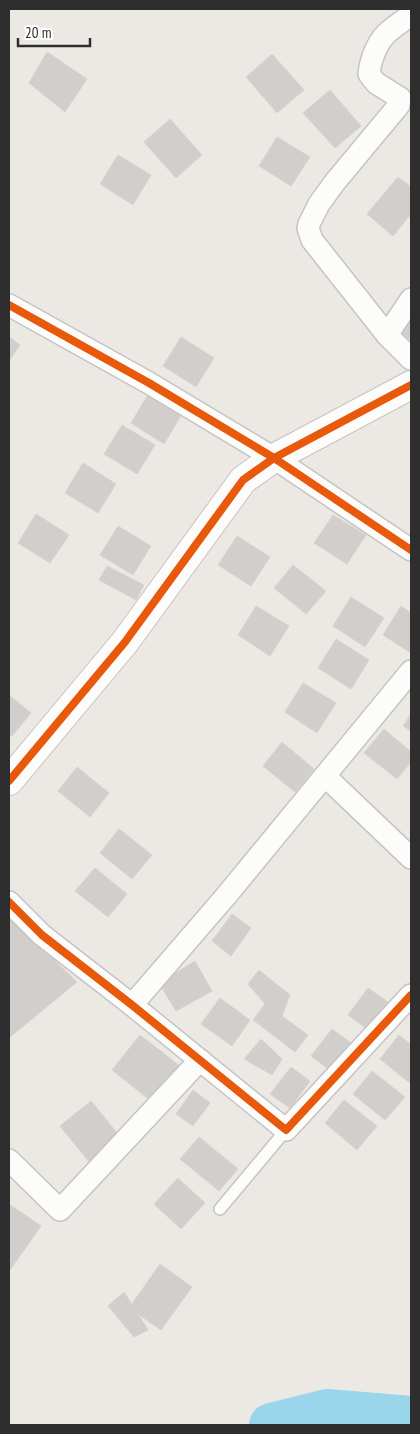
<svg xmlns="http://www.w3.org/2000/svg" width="420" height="1434" viewBox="0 0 420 1434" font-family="'PT Sans Narrow',sans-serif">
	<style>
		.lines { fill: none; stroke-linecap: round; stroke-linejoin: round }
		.river { stroke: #99d6ec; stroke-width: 44 }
		.building { fill: #d1cecb; stroke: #d7d4d0 }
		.lane-casing { stroke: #c5c4c5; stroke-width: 14 }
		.street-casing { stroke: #c5c4c5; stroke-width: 24 }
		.secondary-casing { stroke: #c5c4c5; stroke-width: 30 }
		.lane { stroke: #fcfcfb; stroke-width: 11 }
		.street { stroke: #fcfcfb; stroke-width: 21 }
		.secondary { stroke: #fcfcfb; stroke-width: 28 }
		.cycleway-casing { stroke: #fff; stroke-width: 11 }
		.cycleway { stroke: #e8590c; stroke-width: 8 }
	</style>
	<rect width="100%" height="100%" fill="#ece8e4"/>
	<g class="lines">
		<path class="river" d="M271,1425L327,1411L411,1418"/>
	</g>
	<g class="building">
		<path d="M47,52L87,79L65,112L29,83Z"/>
		<path d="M272,54L304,90L277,113L246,77Z"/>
		<path d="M330,90L361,126L335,148L303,113Z"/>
		<path d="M170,119L202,155L176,178L144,142Z"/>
		<path d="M277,137L310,157L291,186L259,166Z"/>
		<path d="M118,155L151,175L133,205L100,184Z"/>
		<path d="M398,177L411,187V214L393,236L367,214Z"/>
		<path d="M411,312V340L399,332Z"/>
		<path d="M9,337L20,345L9,361Z"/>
		<path d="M181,337L214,358L196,387L163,366Z"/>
		<path d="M149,393L182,414L164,444L131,423Z"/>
		<path d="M122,425L155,445L137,474L104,454Z"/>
		<path d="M83,463L116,484L98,513L65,493Z"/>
		<path d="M36,514L69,535L50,563L18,543Z"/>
		<path d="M333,515L366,535L347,564L314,543Z"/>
		<path d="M118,526L151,546L133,575L100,555Z"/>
		<path d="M237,536L270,557L251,586L218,565Z"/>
		<path d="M293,565L326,591L306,614L274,588Z"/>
		<path d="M107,566L144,585L136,600L99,580Z"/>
		<path d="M351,597L384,618L365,647L333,626Z"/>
		<path d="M256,606L289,626L270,656L238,635Z"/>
		<path d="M401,606L411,613V653L383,635Z"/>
		<path d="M336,639L369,660L351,689L318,668Z"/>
		<path d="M303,683L336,703L317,733L285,712Z"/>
		<path d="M9,695L31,713L12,736L9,734Z"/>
		<path d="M411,714V731L403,726Z"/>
		<path d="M384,729L411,752V762L397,779L364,753Z"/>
		<path d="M282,742L314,769L295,792L263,766Z"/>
		<path d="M77,767L109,793L90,817L58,791Z"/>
		<path d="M119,829L152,855L132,879L100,853Z"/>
		<path d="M95,868L127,894L108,917L75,891Z"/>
		<path d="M232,914L251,928L231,956L212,941Z"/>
		<path d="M9,917L77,982L9,1038Z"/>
		<path d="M195,961L212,991L176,1011L159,983Z"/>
		<path d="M259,970L290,995L282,1016L308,1035L295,1052L253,1020L265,1004L248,984Z"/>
		<path d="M368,988L388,1002L367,1029L348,1015Z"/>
		<path d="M220,998L250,1020L232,1046L201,1024Z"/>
		<path d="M332,1029L351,1043L331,1071L311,1056Z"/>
		<path d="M140,1035L180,1066L151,1101L112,1070Z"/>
		<path d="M399,1035L411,1045V1084L380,1059Z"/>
		<path d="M261,1039L282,1059L272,1075L244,1059Z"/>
		<path d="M291,1067L310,1081L290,1108L270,1094Z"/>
		<path d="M372,1071L405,1097L385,1120L353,1094Z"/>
		<path d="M193,1090L210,1103L193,1126L176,1114Z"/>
		<path d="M344,1100L377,1126L357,1150L325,1123Z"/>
		<path d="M91,1101L122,1139L90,1163L60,1126Z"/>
		<path d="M199,1137L238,1169L219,1191L180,1159Z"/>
		<path d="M178,1178L205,1203L181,1229L154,1204Z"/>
		<path d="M9,1204L41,1226L10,1270H9Z"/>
		<path d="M160,1264L192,1287L161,1330L129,1308Z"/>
		<path d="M124,1292L148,1330L134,1337L108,1306Z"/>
	</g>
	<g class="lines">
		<g class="lane-casing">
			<path id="lane" d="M220,1209L286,1130"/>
		</g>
		<g class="street-casing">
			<g id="street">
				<path d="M411,15C403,21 393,27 386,34C377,43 370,61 369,74L376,83L400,98L399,105L335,182L319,204L309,224L308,228L312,240L387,335L411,359"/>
				<path d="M9,305L149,383L274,458L411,550"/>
				<path d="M387,335L411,299"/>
				<path d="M325,776L411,858"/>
				<path d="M9,902L42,935L132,1005L286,1130L411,995"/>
				<path d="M132,1005L226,896L411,671"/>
				<path d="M9,1160L60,1210L200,1060"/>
			</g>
		</g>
		<g class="secondary-casing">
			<path id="secondary" d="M9,781L125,642L243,480L274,458L411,385"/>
		</g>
		<use href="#lane" class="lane"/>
		<use href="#street" class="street"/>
		<use href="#secondary" class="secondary"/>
		<g class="cycleway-casing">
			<g id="cycleway">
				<path d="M9,305L149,383L274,458L411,550"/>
				<path d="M9,781L125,642L243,480L274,458L411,385"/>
				<path d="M9,902L42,935L132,1005L286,1130L411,995"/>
			</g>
		</g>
		<use href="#cycleway" class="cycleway"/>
	</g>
	<rect width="420" height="1434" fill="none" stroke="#2e2e2e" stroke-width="20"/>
	<path d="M18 38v8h72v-8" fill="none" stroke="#2e2e2e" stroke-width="2.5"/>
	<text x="25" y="38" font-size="15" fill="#2e2e2e" stroke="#ffffff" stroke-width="4" paint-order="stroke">20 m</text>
</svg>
